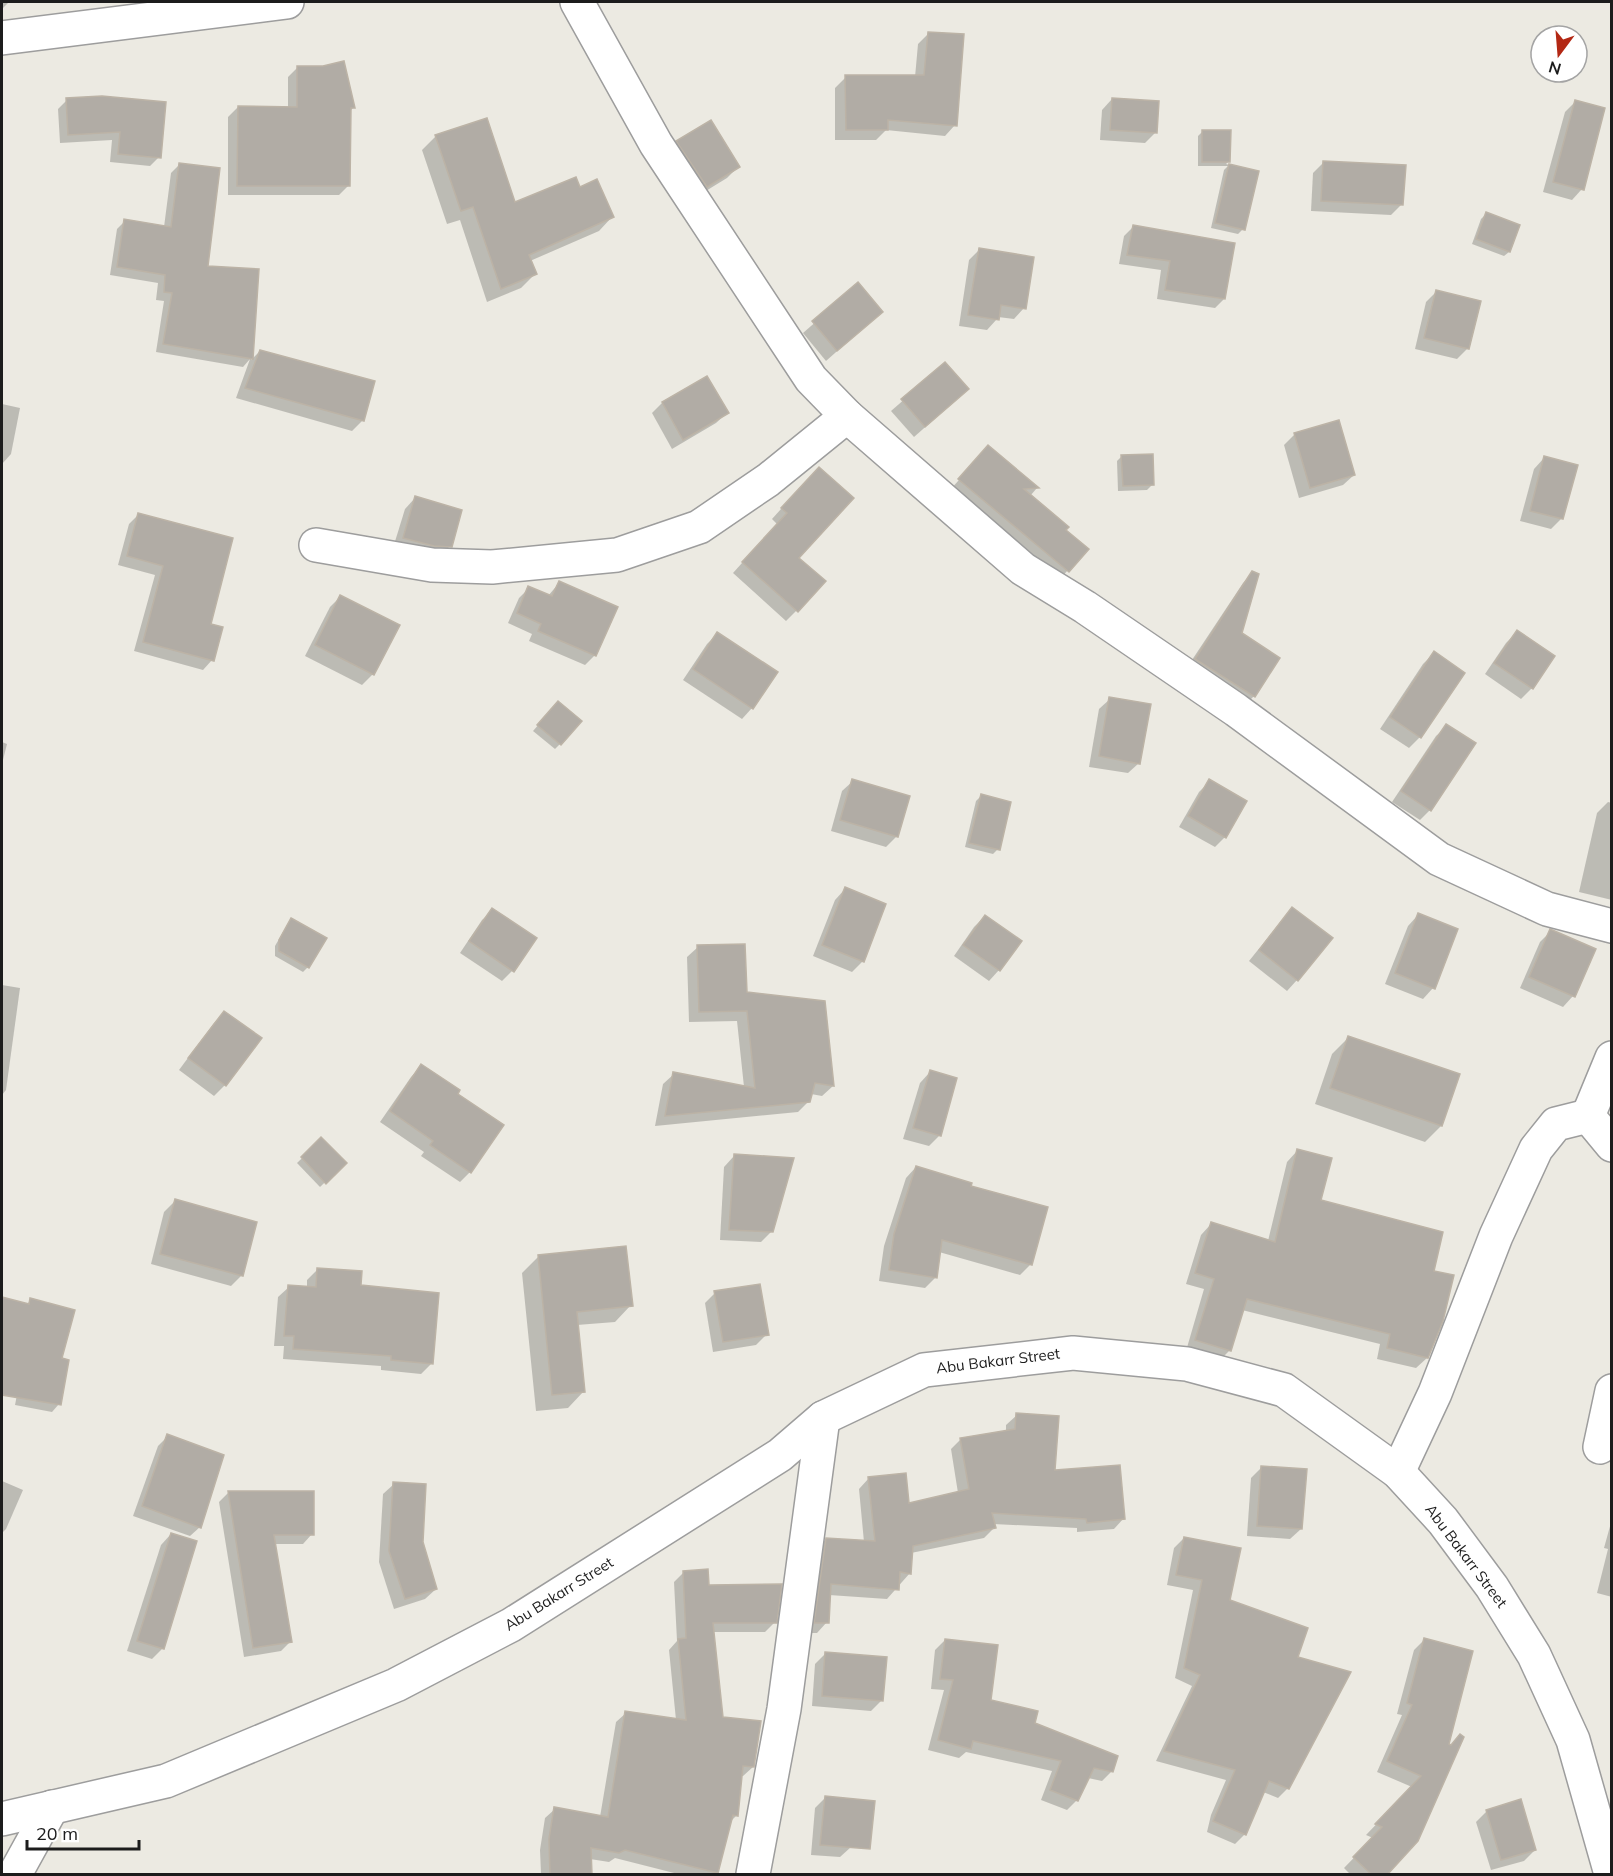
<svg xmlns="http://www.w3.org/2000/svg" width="1613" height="1876" viewBox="0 0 1613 1876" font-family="Mulish,sans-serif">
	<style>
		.shadow { fill: #0003 }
		.building { fill: #b1aca5; stroke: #bcb3a6; stroke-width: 1.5 }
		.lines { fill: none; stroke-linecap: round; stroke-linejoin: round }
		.minor-casing { stroke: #9d9d9d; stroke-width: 36 }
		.minor { stroke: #fff; stroke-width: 33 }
		.labels { text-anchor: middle; stroke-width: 4.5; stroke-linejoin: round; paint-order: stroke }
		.street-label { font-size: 15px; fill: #1c1c1c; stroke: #fff }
	</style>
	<rect width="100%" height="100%" fill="#eceae2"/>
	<g class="shadow">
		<path d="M2,2H9L2,9Z"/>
		<path d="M928,34L955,125L945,136L886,130L876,140H835V88L846,77H915L918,44Z"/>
		<path d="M298,67L353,108L349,112V185L339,195H228V117L238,107L288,108V77Z"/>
		<path d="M101,98L159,157L150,166L110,162L112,140L60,143L58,109L67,100Z"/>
		<path d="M1112,99L1156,132L1145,143L1100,140L1102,110Z"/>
		<path d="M1576,101L1582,189L1572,200L1543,192L1565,112Z"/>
		<path d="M1203,131L1229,161L1226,164L1257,172L1243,229L1238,234L1211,228L1224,170L1228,166H1198V136Z"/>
		<path d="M436,136L514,204L579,189L612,217L599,231L530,261L535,274L521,288L487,302L460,220L447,224L422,150Z"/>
		<path d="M677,142L738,167L727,178L696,197L667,152Z"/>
		<path d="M1323,163L1402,204L1391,215L1311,211L1313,173Z"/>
		<path d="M179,165L207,267L258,271L251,360L260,351L363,420L352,431L236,398L250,359L243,367L156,352L164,301L156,300L158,283L110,275L117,229L125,221L164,227L171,173Z"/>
		<path d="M1486,214L1518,226L1509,252L1504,256L1472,244L1481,219Z"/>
		<path d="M1133,227L1224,299L1215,308L1157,299L1161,270L1119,264L1124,236Z"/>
		<path d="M980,249L1024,308L1014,319L998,317L997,319L987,330L959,326L969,260Z"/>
		<path d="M858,285L881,312L826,361L803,333Z"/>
		<path d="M1437,291L1468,348L1457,359L1415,349L1426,302Z"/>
		<path d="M945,364L956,400L914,437L891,411Z"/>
		<path d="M662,403L727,413L716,423L672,449L652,413Z"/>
		<path d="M2,404L20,408L11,454L2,464Z"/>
		<path d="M1338,422L1354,475L1343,485L1299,498L1284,445L1294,435Z"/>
		<path d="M988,447L1037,488L1030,496L1064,530L1068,570L1060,579L951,489Z"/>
		<path d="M1122,456L1152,485L1147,490L1118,491L1117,461Z"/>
		<path d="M1544,458L1562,518L1551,529L1520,521L1534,469Z"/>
		<path d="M808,479L797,558V610L786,621L733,573L777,524L772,519Z"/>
		<path d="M415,498L450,546L439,557L393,548L405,509Z"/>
		<path d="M138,515L209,625L212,660L203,670L134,651L155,575L118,565L129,524Z"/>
		<path d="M1253,573L1240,634L1254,696L1244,706L1186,669L1243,583Z"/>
		<path d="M559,583L595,655L585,665L529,641L532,634L508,623L519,598L529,588L548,596Z"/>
		<path d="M341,596L373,674L362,685L305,656L330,607Z"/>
		<path d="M1517,632L1532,688L1521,699L1485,674L1506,643Z"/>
		<path d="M717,634L752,708L742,719L683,680L707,644Z"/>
		<path d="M1434,653L1420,737L1409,748L1380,729L1423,664Z"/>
		<path d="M1110,699L1139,763L1128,773L1089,767L1099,709Z"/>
		<path d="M553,708L560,744L555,749L533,731Z"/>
		<path d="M1447,726L1430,810L1420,820L1392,802L1436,736Z"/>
		<path d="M2,742L7,744L2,764Z"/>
		<path d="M853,781L897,836L886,847L831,831L842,791Z"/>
		<path d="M1210,781L1225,837L1215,847L1179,827L1199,792Z"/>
		<path d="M981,796L998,849L993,854L965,847L976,801Z"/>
		<path d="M1608,802L1612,803V900L1579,892L1597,813Z"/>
		<path d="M845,889L863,961L852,972L813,956L835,900Z"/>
		<path d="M1293,909L1297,980L1287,991L1249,961L1282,920Z"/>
		<path d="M493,910L512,971L502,981L460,953L482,920Z"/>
		<path d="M1418,915L1433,988L1423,999L1385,984L1408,926Z"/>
		<path d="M985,916L999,970L989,981L954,956L974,927Z"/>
		<path d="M292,920L308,967L303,972L275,956V946L287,925Z"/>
		<path d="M1551,931L1594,949L1573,996L1563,1007L1520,988L1540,942Z"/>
		<path d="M698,947L746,993L833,1086L822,1096L811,1094L809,1101L798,1112L655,1126L663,1084L674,1074L744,1087L737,1021L689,1022L687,957Z"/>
		<path d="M2,985L20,988L6,1090L2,1095Z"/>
		<path d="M224,1013L259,1039L225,1085L214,1096L179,1070L214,1023Z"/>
		<path d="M1348,1038L1441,1126L1425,1142L1315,1104L1332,1054Z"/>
		<path d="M421,1066L456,1094L470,1172L460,1182L421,1156L424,1152L380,1122L411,1077Z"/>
		<path d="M930,1072L956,1079L939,1136L929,1146L903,1139L920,1083Z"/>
		<path d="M321,1140L345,1163L320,1187L297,1163Z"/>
		<path d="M1297,1151L1320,1201L1432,1272L1427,1358L1416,1368L1377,1359L1380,1344L1242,1310L1230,1350L1219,1361L1186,1351L1204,1289L1186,1284L1201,1235L1211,1224L1268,1241L1287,1162Z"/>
		<path d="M734,1156L771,1232L761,1242L720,1240L724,1167Z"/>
		<path d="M916,1167L969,1187L1031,1264L1020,1275L939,1252L936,1277L925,1288L879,1281L884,1246L906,1178Z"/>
		<path d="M175,1201L242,1275L231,1286L151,1264L164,1212Z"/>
		<path d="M538,1257L631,1305L615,1322L577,1325L584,1391L568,1408L536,1411L522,1273Z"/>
		<path d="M318,1269L359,1286L431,1364L421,1374L381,1370V1366L283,1359L284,1346H274L278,1297L289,1287L307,1288V1280Z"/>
		<path d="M715,1293L767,1334L756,1345L713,1352L705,1303Z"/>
		<path d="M2,1299L26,1305L31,1300L60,1359L59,1404L52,1412L15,1405L20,1379L2,1375Z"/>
		<path d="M1017,1415L1054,1471L1124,1518L1114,1529L1077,1532V1528L993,1524L994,1528L984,1538L911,1553L910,1573L887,1599L829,1595L827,1622L817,1633H805L816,1549L826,1539L864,1542L859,1489L869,1478L908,1504L958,1493L951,1449L961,1439L1006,1432V1425Z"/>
		<path d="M168,1436L200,1527L190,1536L133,1516L158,1446Z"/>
		<path d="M1261,1468L1301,1529L1290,1539L1247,1536L1251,1478Z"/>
		<path d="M2,1481L23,1490L6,1529L2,1533Z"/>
		<path d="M394,1484L421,1542L436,1589L425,1599L394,1609L379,1562L383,1494Z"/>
		<path d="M228,1493L312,1534L303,1544H274L291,1641L281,1651L244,1657L219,1502Z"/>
		<path d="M1612,1519V1597L1597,1593L1608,1549L1604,1548Z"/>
		<path d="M171,1534L163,1648L152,1659L127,1651L161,1545Z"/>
		<path d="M1184,1538L1228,1601L1296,1658L1288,1788L1278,1798L1263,1792L1245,1834L1235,1844L1207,1832L1211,1815L1226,1780L1156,1761L1192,1686L1175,1678L1193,1590L1167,1585L1174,1548Z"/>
		<path d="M683,1573L775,1622L765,1632H713L721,1718L753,1767L743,1776H741L737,1815L730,1822L717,1872L715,1874H678L615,1858L609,1862L590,1859V1874H541L540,1850L545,1818L555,1809L600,1817L616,1722L626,1713L676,1720L669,1650L677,1641L674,1582Z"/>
		<path d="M945,1640L990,1702L1034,1724L1112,1771L1102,1781L1088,1778L1077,1800L1067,1810L1041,1800L1052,1771L966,1752L959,1758L928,1750L944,1690L931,1689L935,1650Z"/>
		<path d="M1424,1640L1471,1652L1384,1874H1350L1344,1868L1373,1838L1366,1835L1412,1787L1377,1772L1402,1715L1397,1714L1414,1650Z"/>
		<path d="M826,1653L881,1701L871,1711L812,1706L815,1664Z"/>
		<path d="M826,1797L851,1847L840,1857L811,1855L815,1808Z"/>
		<path d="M1487,1811L1535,1850L1524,1861L1491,1870L1476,1822Z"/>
	</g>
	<g class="building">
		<path d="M928,32L964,34L957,126L888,120V130H846L845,75H924Z"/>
		<path d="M344,61L355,108H351L350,186H237L238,106L297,107V66H323Z"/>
		<path d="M102,96L166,102L161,158L118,154L120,132L68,135L66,98Z"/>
		<path d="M1112,98L1159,101L1157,133L1110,130Z"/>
		<path d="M1575,100L1605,108L1584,190L1553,182Z"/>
		<path d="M487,118L515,202L576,177L580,187L597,179L614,217L529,255L537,274L501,289L473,207L461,211L435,135Z"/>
		<path d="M711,120L740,167L707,187L676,141Z"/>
		<path d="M1202,130H1231L1230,162H1202Z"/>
		<path d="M1323,161L1406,165L1403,205L1321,201Z"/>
		<path d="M179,163L220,168L208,266L259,269L253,359L163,344L172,293L164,292L165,275L117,267L124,219L171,227Z"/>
		<path d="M1229,164L1259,171L1245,230L1215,223Z"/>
		<path d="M1486,212L1520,225L1510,252L1476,239Z"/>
		<path d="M1133,225L1235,243L1225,299L1165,290L1170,261L1127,255Z"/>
		<path d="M979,248L1034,257L1026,309L1001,305L999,320L968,315Z"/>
		<path d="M858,282L883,312L837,351L812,321Z"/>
		<path d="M1436,290L1481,301L1469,349L1424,338Z"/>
		<path d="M260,350L375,381L364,421L245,388Z"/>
		<path d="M945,362L969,389L925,427L901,399Z"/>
		<path d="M707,376L729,413L683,440L662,402Z"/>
		<path d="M1339,420L1355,475L1310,488L1294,433Z"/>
		<path d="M988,445L1039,488L1024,489L1069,527L1066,530L1089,549L1069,572L958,479Z"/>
		<path d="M1153,454L1154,485L1123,486L1121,455Z"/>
		<path d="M1544,456L1578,465L1563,519L1530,511Z"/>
		<path d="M819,467L854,498L799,558L826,581L798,612L742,562L787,513L781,508Z"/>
		<path d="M415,496L462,510L452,547L434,546L403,538Z"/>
		<path d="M138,513L233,538L211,624L223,627L214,661L143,642L163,566L127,556Z"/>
		<path d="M1252,571L1259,574L1242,633L1280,658L1255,697L1195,659Z"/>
		<path d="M559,581L618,607L596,656L538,631L541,624L517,613L528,586L552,596Z"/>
		<path d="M340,595L400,625L374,675L315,645Z"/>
		<path d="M1517,630L1555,656L1533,689L1494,663Z"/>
		<path d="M717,632L778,672L753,709L693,669Z"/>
		<path d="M1434,651L1465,673L1421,738L1390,717Z"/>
		<path d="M1109,697L1151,704L1140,764L1099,756Z"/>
		<path d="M558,701L582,721L561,745L537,725Z"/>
		<path d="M1446,724L1476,743L1431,811L1401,791Z"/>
		<path d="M852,779L910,796L898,837L840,820Z"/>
		<path d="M1209,779L1247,801L1226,838L1188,816Z"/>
		<path d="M981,794L1011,802L1000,850L969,843Z"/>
		<path d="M845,887L886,904L864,962L822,945Z"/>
		<path d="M1292,907L1333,938L1298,981L1259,950Z"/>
		<path d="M492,908L537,938L514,972L469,941Z"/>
		<path d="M1418,913L1458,929L1435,989L1395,973Z"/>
		<path d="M985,915L1022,941L1000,971L963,945Z"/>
		<path d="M291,918L327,938L309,968L279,951V940Z"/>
		<path d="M1550,929L1596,949L1575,997L1529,977Z"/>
		<path d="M745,944L747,992L825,1001L834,1086L815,1083L810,1102L665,1116L673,1072L755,1088L747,1011L699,1012L697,945Z"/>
		<path d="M224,1011L262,1038L226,1086L188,1058Z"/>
		<path d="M1348,1036L1460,1074L1442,1126L1330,1088Z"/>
		<path d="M421,1064L460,1090L458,1094L504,1125L471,1173L430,1145L433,1141L390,1111Z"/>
		<path d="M930,1070L957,1078L941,1136L913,1128Z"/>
		<path d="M321,1137L347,1163L326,1184L301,1157Z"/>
		<path d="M1297,1149L1332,1158L1321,1200L1443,1232L1434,1271L1454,1275L1443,1321L1428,1358L1387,1348L1390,1334L1247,1299L1231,1351L1195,1340L1214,1279L1195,1273L1211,1222L1275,1242Z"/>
		<path d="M734,1154L794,1158L773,1232L729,1230Z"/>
		<path d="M916,1166L972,1183L971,1186L1048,1207L1032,1265L942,1240L937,1278L889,1270L894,1234Z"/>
		<path d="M175,1199L257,1222L243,1276L160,1254Z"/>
		<path d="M626,1246L633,1306L577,1312L585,1392L552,1395L538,1255Z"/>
		<path d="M317,1268L362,1271L361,1285L439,1293L433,1364L391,1360V1356L293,1349L294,1336H284L288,1285L316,1287Z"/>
		<path d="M760,1284L769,1335L723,1342L714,1291Z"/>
		<path d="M2,1297L29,1304L30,1298L75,1310L62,1358L69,1360L61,1405L2,1395Z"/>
		<path d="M1016,1413L1059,1416L1055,1470L1120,1465L1125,1519L1087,1523L1086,1519L992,1513L996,1528L913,1546L911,1574L900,1572L899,1590L831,1584L829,1623H814L826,1538L875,1541L868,1477L906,1473L909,1503L969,1489L960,1438L1015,1429Z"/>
		<path d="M167,1434L224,1455L201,1528L142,1506Z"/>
		<path d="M1261,1466L1307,1469L1302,1529L1257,1526Z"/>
		<path d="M393,1482L426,1484L423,1542L437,1589L405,1599L389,1551Z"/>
		<path d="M228,1491H314V1535H274L292,1642L253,1648Z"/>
		<path d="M171,1533L197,1541L164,1649L137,1641Z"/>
		<path d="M1184,1537L1241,1548L1230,1600L1308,1628L1298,1657L1351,1672L1289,1789L1269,1781L1246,1835L1213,1821L1235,1770L1164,1751L1200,1675L1184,1668L1202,1580L1176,1575Z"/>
		<path d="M708,1569L709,1585L782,1584L777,1623H713L723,1717L761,1721L754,1767L743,1766L738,1816L733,1815L718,1873L625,1850L619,1853L591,1848L592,1875H550L549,1839L554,1807L608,1817L625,1711L686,1720L678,1639L686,1638L683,1571Z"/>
		<path d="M1424,1638L1473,1651L1449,1744L1451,1745L1460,1734L1464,1737L1418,1841L1387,1875H1372L1353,1857L1382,1827L1375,1824L1421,1776L1387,1761L1412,1705L1407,1703Z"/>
		<path d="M945,1639L998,1645L991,1700L1038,1711L1035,1723L1118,1756L1113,1772L1094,1768L1078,1801L1050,1790L1061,1761L973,1741L971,1749L938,1740L953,1680L940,1679Z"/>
		<path d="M825,1652L887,1657L883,1701L822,1696Z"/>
		<path d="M825,1796L875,1801L870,1849L820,1845Z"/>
		<path d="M1521,1799L1536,1850L1501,1860L1486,1810Z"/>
	</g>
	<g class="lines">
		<g class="minor-casing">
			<g id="minor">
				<path d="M577,2L656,144L811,379L847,416L1023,569L1085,607L1236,710L1439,859L1547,909L1612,926"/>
				<path d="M2,38L287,2"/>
				<path d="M316,545L432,565L492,567L617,555L699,527L768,480L847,416"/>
				<path d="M1612,1058L1588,1116L1612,1145"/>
				<path d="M1600,1447L1612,1391"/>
				<path d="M1398,1472L1435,1393L1496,1236L1536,1149L1556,1124L1588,1116"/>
				<path d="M2,1819L166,1781L396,1685L511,1625L780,1455L823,1418L924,1370L1073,1353L1187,1364L1284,1390L1398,1472L1443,1521L1492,1587L1534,1655L1573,1740L1611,1874"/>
				<path d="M15,1874L52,1807"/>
				<path d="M753,1874L784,1709L823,1418"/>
			</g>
		</g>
		<use href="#minor" class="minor"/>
	</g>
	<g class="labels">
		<g class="street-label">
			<text transform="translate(998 1361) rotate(-7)" y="5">Abu Bakarr Street</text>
			<text transform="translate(1466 1556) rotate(53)" y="5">Abu Bakarr Street</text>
			<text transform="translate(559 1594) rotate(-32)" y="5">Abu Bakarr Street</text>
		</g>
	</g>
	<rect width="1613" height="1876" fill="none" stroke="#1c1c1c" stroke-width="6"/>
	<g transform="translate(1559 54) rotate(196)"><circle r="28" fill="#ffffff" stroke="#a4a4a4" stroke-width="1.5"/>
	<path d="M0-4.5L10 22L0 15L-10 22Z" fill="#b32814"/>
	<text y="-9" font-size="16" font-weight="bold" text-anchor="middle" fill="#1c1c1c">N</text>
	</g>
	<path d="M27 1840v9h112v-9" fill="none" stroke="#1c1c1c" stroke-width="3"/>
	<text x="36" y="1840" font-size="18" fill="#1c1c1c" stroke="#ffffff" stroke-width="4.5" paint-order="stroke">20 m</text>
</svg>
